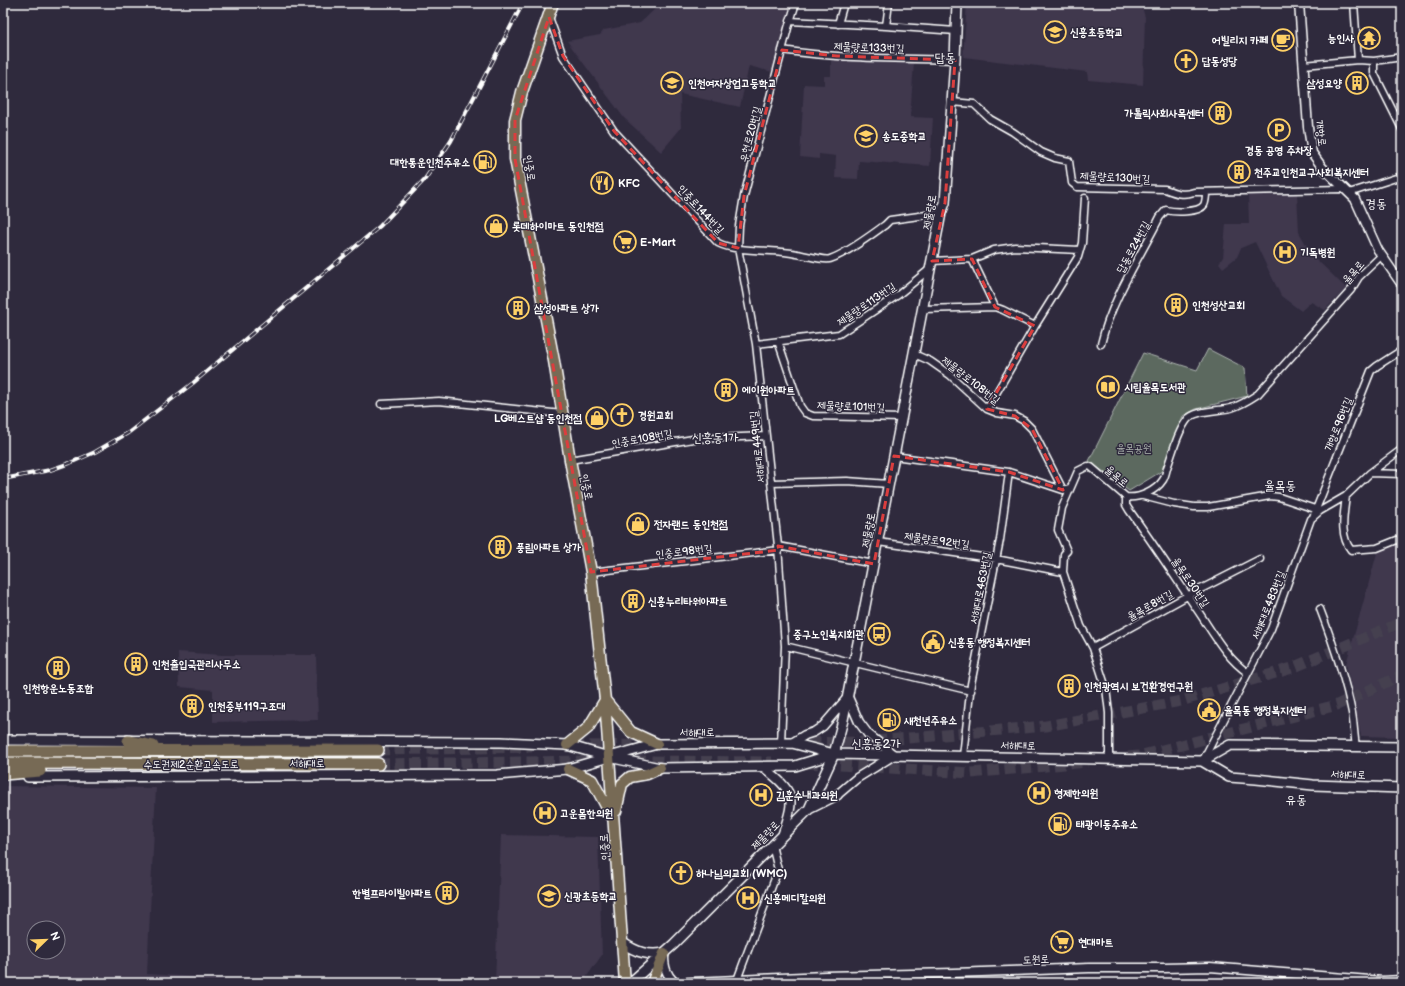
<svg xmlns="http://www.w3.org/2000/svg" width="1405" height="986" viewBox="0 0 1405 986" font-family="'Balsamiq Sans','Poor Story',sans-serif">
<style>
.built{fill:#3f374d;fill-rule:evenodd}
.green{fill:#5b695f;stroke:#adb4af}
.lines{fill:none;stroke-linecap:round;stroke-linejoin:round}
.motorway-tunnel{stroke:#443f50;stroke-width:11;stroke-dasharray:11 5.5;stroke-linecap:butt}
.minor-casing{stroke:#fff;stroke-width:9}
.tertiary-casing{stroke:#fff;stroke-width:11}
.secondary-casing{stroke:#fff;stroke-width:12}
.primary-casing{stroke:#fff;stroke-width:13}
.motorway-casing{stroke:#fff;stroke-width:14}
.minor{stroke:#2f2a3d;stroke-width:6}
.tertiary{stroke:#2f2a3d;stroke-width:8}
.secondary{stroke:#2f2a3d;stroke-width:9}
.primary{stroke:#776a54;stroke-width:10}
.motorway{stroke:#776a54;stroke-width:11}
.rail-casing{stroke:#fff;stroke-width:4}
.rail{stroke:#2f2a3d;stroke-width:2.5;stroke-dasharray:8;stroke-linecap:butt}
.marked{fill:none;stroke:#da3e3e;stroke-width:3;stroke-dasharray:8 5;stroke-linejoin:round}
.labels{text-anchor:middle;stroke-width:3;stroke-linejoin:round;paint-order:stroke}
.poi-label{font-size:11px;font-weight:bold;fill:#fff;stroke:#2f2a3d;text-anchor:start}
.street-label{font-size:11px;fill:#fff;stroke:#2f2a3d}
.park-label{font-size:11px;fill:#adb4af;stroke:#2f2a3d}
.quarter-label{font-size:13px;fill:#fff;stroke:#2f2a3d}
</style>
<rect width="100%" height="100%" fill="#2f2a3d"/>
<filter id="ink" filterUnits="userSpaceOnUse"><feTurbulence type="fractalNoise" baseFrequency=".025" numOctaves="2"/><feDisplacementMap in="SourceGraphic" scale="8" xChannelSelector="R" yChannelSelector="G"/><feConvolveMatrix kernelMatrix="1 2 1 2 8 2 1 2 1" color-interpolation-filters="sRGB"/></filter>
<g filter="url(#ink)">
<path class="built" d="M667 3H792L772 72 749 66 740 107 680 94 681 128 661 152 624 118 567 41 600 35 604 30 640 23 657 7Z
M967 3H1141L1145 17 1143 85 1088 80 1087 72 963 57Z
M831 60 914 63 910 117 933 118 930 166 859 161 858 179 835 178 836 156 819 154V159L800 157 804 84 824 85V76H831Z
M1297 194 1299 232 1312 255 1346 288 1325 310 1311 302 1301 311 1281 296 1255 242 1241 248 1237 257 1223 268 1219 263 1223 257 1226 224H1249L1248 195Z
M1402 541V737L1361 736 1346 664 1379 546Z
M178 652 222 655H316L318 720 213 722V690L179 687Z
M3 786 156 788 147 974 301 983H3ZM34 928H58V952H34Z
M501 835 598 837 602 955 585 979 495 982Z"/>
<path class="green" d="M1208 349 1245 368 1247 396 1196 409 1183 416 1162 471 1129 491 1089 461 1143 353 1197 370Z"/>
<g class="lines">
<path class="motorway-tunnel" d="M793 743 864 742 1046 726 1181 701 1292 668 1402 622
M573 746 648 745
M378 750 532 747
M1128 757 1139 756 1337 705 1402 675
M635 761 772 762
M807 763 971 773 1087 762
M378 764 596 761"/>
<g class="minor-casing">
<path id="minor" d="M1354 3 1358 60 1374 61 1402 57
M549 17 563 56 614 131 718 243C738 253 775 249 797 254 805 255 824 261 830 259 846 254 871 235 885 225L890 220 941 213
M790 21 886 26 956 31
M838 24 844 3
M886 26 889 3
M782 50C839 59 897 58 955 60
M1374 61V73L1402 129
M1304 65 1358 60
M952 102 974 104 990 119 1013 132 1041 152 1055 158 1069 161 1072 183 1077 187 1165 189C1175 193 1183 196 1194 192L1345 189
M1349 193 1402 176
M932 261 972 259
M995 307 972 259 994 250 1015 247 1080 250
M923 309 995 307 1003 310 1035 326
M778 341 800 406 805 413 813 416 902 418
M756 344 839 334 898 295 931 268
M1101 344C1112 298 1139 259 1160 217L1166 210C1174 212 1199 213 1204 205 1206 201 1206 196 1206 192
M914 354 930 361 950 375 987 409 997 413 1015 416 1024 421 1032 429 1063 490 1070 488
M381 404 439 401 562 414
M987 409 1035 326 1078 257 1082 243 1085 198
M894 456 1009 472 1063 490
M570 460 693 439 765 436
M1370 473 1402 474
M771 483 847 481 889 484
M1143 496 1174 504 1194 507H1208L1270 496 1279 497 1315 509
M1346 496C1344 514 1339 535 1351 550L1377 548 1402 538
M1126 497V505L1129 510C1153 543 1175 577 1198 611 1213 633 1226 658 1248 673
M1313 517 1371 371 1377 366 1402 350
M878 542 996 559 1063 572
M778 546 874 564
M591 572 779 550
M1320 609C1333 643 1345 677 1352 713 1354 724 1354 735 1356 746
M785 646 971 691
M1093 648 1187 596 1260 559
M781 743 785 646 778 546 756 344 738 248 739 226 744 196 788 28 796 3
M963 756 971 684 1000 540 1009 472
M1109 759V713L1106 688 1093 648 1081 626 1063 572 1064 554 1067 551 1058 530 1062 508 1078 471 1088 466 1091 467 1126 497C1139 499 1156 491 1163 480 1165 477 1166 472 1167 468 1173 452 1177 433 1187 420 1194 410 1219 411 1231 408 1241 405 1249 400 1258 394L1351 290 1359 277 1382 255
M1203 760 1271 629 1311 519 1320 511 1346 496 1370 473 1402 449
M737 980 778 870 772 845"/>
</g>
<g class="tertiary-casing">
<path id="tertiary" d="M1299 3 1308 127 1312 153 1322 167 1355 199 1378 250 1402 285
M792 743 805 735 814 732 823 726 848 697 859 722 868 734 894 755 857 778 837 795
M763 767C794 792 796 795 783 833
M664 956C664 967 666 974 674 982
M671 983 825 976 954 973 1089 968H1163L1210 967 1382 981 1402 980"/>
</g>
<g class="secondary-casing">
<path id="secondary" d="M3 740 501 742 567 745 609 757 657 744 792 743 834 754 1202 761 1229 777 1256 779 1313 785 1402 788
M1202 761 1230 745 1402 747
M28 777 497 775 568 769 609 757 660 768 795 766 834 754
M809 809 837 795
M623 943C636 952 648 956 664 953
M630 983 674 944 809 809 834 754 843 720 941 213 945 203 955 60 957 3"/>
</g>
<g class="primary-casing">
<path id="primary" d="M553 3 522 92 515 120V159L554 361 570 460 591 572 605 700 625 983
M605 700 631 732 657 744
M567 745 588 728 605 700
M568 769 592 780 612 817
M616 811 622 784 630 777 647 774 660 768
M652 983 664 953"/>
</g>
<g class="motorway-casing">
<path id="motorway" d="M128 741 153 746
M3 751 378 750
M3 763 378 764
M3 774 40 771"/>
</g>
<use href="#minor" class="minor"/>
<use href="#tertiary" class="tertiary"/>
<use href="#secondary" class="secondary"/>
<use href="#primary" class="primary"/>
<use href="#motorway" class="motorway"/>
<g class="rail-casing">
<path id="rail" d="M3 479 50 470 70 463 95 452 128 433 193 383 380 226 425 179 451 141 523 3"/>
</g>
<use href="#rail" class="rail"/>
</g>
</g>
<path class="marked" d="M549 17 563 56 614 131 718 243 738 248 744 196 782 50 837 56 955 60 945 203 932 261 972 259 995 307 1035 326 987 409 1015 416 1032 429 1063 490 1009 472 894 456 874 564 778 546 779 550 591 572 515 159V120Z"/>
<defs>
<g id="school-ring" transform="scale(1.15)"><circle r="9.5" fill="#2f2a3d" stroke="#ffd166" stroke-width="1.5"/><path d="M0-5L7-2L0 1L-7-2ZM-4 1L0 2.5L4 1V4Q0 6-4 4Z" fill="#ffd166"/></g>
<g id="temple-ring" transform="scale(1.15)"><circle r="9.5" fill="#2f2a3d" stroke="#ffd166" stroke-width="1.5"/><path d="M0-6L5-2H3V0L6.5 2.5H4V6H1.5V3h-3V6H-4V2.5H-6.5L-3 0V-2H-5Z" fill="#ffd166"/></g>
<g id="cafe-ring" transform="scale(1.15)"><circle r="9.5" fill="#2f2a3d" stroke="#ffd166" stroke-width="1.5"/><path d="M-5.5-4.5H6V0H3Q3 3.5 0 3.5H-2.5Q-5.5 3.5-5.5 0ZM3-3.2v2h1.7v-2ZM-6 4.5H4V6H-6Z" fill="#ffd166"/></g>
<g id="church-ring" transform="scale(1.15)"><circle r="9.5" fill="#2f2a3d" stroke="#ffd166" stroke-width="1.5"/><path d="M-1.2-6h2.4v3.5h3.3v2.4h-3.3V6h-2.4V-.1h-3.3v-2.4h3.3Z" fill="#ffd166"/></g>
<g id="building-ring" transform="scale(1.15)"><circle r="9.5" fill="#2f2a3d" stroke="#ffd166" stroke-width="1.5"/><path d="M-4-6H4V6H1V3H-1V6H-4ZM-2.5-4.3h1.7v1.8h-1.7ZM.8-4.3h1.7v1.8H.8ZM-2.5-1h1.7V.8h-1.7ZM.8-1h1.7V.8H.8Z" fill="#ffd166"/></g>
<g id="parking-ring" transform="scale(1.15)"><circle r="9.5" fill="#2f2a3d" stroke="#ffd166" stroke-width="1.5"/><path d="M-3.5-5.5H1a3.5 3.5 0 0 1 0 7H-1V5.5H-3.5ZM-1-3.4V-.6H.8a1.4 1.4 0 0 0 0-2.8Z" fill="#ffd166"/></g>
<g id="fuel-ring" transform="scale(1.15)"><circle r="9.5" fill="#2f2a3d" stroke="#ffd166" stroke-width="1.5"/><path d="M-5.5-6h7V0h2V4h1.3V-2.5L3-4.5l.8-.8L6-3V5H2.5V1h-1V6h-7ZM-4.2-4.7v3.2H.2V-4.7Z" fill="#ffd166"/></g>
<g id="restaurant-ring" transform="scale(1.15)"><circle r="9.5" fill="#2f2a3d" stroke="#ffd166" stroke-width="1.5"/><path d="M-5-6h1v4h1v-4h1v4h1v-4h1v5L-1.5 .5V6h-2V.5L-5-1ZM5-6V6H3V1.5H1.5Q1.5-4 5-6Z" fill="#ffd166"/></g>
<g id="shop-ring" transform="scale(1.15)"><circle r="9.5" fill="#2f2a3d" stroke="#ffd166" stroke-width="1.5"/><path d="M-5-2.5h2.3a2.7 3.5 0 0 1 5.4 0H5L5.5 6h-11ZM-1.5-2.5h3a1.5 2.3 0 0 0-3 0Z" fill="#ffd166"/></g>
<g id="supermarket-ring" transform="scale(1.15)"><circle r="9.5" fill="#2f2a3d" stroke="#ffd166" stroke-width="1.5"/><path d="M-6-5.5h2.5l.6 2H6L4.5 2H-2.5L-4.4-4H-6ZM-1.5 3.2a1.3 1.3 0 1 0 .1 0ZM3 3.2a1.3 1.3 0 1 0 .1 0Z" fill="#ffd166"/></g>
<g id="hospital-ring" transform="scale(1.15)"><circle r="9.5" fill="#2f2a3d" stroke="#ffd166" stroke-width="1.5"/><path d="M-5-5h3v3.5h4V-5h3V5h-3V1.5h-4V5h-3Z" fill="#ffd166"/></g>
<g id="library-ring" transform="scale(1.15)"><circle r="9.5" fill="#2f2a3d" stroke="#ffd166" stroke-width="1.5"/><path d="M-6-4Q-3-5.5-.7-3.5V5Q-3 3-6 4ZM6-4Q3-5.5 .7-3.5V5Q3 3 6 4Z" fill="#ffd166"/></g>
<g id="bus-ring" transform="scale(1.15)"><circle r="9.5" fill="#2f2a3d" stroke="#ffd166" stroke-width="1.5"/><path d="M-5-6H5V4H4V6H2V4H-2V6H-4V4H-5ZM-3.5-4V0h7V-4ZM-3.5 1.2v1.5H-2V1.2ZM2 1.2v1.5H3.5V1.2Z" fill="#ffd166"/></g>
<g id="civic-ring" transform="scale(1.15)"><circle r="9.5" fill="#2f2a3d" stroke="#ffd166" stroke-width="1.5"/><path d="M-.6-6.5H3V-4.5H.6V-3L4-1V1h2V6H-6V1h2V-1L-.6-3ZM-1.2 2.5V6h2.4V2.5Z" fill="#ffd166"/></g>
</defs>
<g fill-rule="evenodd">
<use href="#school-ring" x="1055" y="32"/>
<use href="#temple-ring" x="1369" y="38"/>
<use href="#cafe-ring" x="1283" y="40"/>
<use href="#church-ring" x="1186" y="61"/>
<use href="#school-ring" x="672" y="83"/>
<use href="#building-ring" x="1357" y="83"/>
<use href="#building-ring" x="1220" y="113"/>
<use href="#parking-ring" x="1279" y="130"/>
<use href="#school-ring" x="866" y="136"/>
<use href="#fuel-ring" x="485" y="162"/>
<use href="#building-ring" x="1239" y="172"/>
<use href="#restaurant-ring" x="602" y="183"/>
<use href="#shop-ring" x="496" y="226"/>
<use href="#supermarket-ring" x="625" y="242"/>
<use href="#hospital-ring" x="1285" y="252"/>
<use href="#building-ring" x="1176" y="305"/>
<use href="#building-ring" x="518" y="308"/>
<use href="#library-ring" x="1108" y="387"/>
<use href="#building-ring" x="726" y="390"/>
<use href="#church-ring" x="622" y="415"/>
<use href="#shop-ring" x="597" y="418"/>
<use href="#shop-ring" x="638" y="524"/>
<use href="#building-ring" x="500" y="547"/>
<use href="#building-ring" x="633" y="601"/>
<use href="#bus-ring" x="879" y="634"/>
<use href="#civic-ring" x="933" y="642"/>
<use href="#building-ring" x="136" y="664"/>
<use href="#building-ring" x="58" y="668"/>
<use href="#building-ring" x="1069" y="686"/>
<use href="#building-ring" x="192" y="706"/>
<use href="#civic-ring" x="1209" y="710"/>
<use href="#fuel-ring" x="889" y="720"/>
<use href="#hospital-ring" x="1039" y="793"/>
<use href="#hospital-ring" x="761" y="795"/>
<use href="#hospital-ring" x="545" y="813"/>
<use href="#fuel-ring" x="1060" y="824"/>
<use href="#church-ring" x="681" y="873"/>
<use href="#building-ring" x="447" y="893"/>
<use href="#school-ring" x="549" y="896"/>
<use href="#hospital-ring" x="748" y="898"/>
<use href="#supermarket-ring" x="1062" y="942"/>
</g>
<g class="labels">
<g class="poi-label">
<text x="1070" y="36">신흥초등학교</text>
<text x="1354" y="42" text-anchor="end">능인사</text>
<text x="1268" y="44" text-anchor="end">어빌리지 카페</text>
<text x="1202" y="65">답동성당</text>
<text x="688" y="87">인천여자상업고둥학교</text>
<text x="1342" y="87" text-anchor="end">삼성요양</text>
<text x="1204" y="117" text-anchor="end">가톨릭사회사목센터</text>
<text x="882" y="140">송도중학교</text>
<text x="1279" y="154" text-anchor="middle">경동 공영 주차장</text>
<text x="470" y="166" text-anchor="end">대한통운인천주유소</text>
<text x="1254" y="176">천주교인천교구사회복지센터</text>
<text x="618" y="187">KFC</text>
<text x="512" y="230">롯데하이마트 동인천점</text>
<text x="640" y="246">E-Mart</text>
<text x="1300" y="256">기독병원</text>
<text x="1192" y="309">인천성산교회</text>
<text x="534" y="312">삼성아파트 상가</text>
<text x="1124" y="391">시립율목도서관</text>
<text x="742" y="394">에이원아파트</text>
<text x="638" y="419">경원교회</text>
<text x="582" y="422" text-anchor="end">LG베스트샵 동인천점</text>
<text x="654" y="528">전자랜드 동인천점</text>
<text x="516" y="551">풍림아파트 상가</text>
<text x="648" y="605">신흥누리타워아파트</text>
<text x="864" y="638" text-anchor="end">중구노인복지회관</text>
<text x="948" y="646">신흥동 행정복지센터</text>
<text x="152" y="668">인천출입국관리사무소</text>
<text x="1084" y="690">인천광역시 보건환경연구원</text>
<text x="58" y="692" text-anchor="middle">인천항운노동조합</text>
<text x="208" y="710">인천중부119구조대</text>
<text x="1224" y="714">율목동 행정복지센터</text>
<text x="904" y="724">새천년주유소</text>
<text x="1054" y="797">형제한의원</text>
<text x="776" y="799">김훈수내과의원</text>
<text x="560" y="817">고운몸한의원</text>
<text x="1076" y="828">태광이동주유소</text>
<text x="696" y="877">하나님의교회 (WMC)</text>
<text x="432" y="897" text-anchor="end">한별프라이빌아파트</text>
<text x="564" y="900">신광초등학교</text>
<text x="764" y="902">신흥메디칼의원</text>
<text x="1078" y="946">현대마트</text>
</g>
<g class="street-label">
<text transform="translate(869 47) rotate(2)" y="4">제물량로133번길</text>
<text transform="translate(1321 133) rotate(82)" y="4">개항로</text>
<text transform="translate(750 134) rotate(-75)" y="4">우현로20번길</text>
<text transform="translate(530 168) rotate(81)" y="4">인중로</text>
<text transform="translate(1115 177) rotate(3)" y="4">제물량로130번길</text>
<text transform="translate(701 209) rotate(47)" y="4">인중로144번길</text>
<text transform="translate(929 212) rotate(-79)" y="4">제물량로</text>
<text transform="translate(1133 247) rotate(-61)" y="4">답동로24번길</text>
<text transform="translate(1353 272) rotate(-50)" y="4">율목로</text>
<text transform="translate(866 304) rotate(-34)" y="4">제물량로113번길</text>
<text transform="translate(971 380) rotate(38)" y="4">제물량로108번길</text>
<text transform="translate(851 406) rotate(2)" y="4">제물량로101번길</text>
<text transform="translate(1338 424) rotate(-68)" y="4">개항로96번길</text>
<text transform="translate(642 438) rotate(-10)" y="4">인중로108번길</text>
<text transform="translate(757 447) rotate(-96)" y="4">서해대로449번길</text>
<text transform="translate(1117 476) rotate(40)" y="4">율목로</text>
<text transform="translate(587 487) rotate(79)" y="4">인중로</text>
<text transform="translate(868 530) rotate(-79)" y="4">제물량로</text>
<text transform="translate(937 540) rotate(8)" y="4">제물량로92번길</text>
<text transform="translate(684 551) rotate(-6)" y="4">인중로98번길</text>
<text transform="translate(1191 582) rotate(56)" y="4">율목로30번길</text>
<text transform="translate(980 588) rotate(-79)" y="4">서해대로463번길</text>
<text transform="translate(1150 605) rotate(-29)" y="4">율목로8번길</text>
<text transform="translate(1268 605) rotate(-68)" y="4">서해대로483번길</text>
<text x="697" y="736">서해대로</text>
<text transform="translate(1018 745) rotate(1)" y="4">서해대로</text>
<text x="307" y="767">서해대로</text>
<text x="191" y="768">수도권제2순환고속도로</text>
<text transform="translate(1348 774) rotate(2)" y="4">서해대로</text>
<text transform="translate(765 835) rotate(-46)" y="4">제물량로</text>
<text transform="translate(604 847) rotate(-94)" y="4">인중로</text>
<text transform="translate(1036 959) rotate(-2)" y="4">도원로</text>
</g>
<g class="park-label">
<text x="1134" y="452">율목공원</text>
</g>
<g class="quarter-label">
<text x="945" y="62">답동</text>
<text x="1376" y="208">경동</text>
<text x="715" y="442">신흥동1가</text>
<text x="1280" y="490">율목동</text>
<text x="876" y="748">신흥동2가</text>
<text x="1296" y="804">유동</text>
</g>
</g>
<rect width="1405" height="986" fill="none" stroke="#2f2a3d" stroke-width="16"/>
<rect x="8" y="8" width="1389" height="970" fill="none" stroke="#fff" stroke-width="1.5" filter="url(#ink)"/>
<g transform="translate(46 940) rotate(67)"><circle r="19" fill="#2f2a3d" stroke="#827f8b"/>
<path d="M0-3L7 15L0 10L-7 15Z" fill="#ffd166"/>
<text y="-6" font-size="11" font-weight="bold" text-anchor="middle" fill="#ffffff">N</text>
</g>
</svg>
